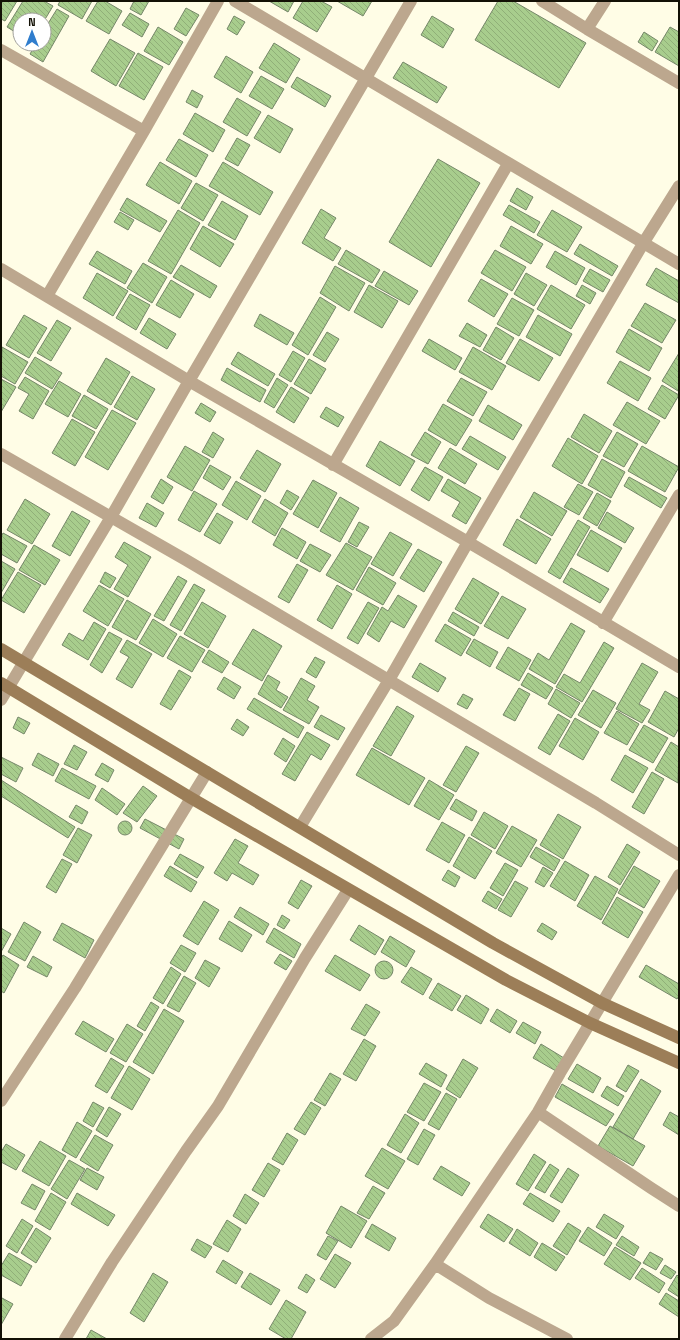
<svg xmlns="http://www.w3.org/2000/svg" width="680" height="1340" viewBox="0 0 680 1340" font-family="'Space Grotesk',sans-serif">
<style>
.building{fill:url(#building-back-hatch);stroke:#758769}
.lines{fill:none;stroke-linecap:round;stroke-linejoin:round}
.street{stroke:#bca78e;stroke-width:12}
.secondary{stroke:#9c7e58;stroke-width:12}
</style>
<defs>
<pattern id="building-back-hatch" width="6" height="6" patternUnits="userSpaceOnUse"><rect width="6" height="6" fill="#a8cd8d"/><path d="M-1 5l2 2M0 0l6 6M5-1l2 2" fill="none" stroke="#90af78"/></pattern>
</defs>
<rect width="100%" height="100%" fill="#fffde6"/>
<path class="building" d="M1 1H17L5 21 1 19Z
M23 1H44L53 6 44 21V20H20V35L7 27Z
M60 1H92L82 19 58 5Z
M98 1H105L122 11 109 34 86 21Z
M134 1H149L141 15 130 9Z
M269 1H294L288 12Z
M303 1H321L332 7 317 32 293 18Z
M337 1H372L363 16Z
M498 1H513L586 43 559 88 475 40Z
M186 8 199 15 186 36 174 29Z
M57 9 69 16 43 62 30 54 36 44H44V30Z
M130 13 149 24 142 37 122 25Z
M234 16 245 22 237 35 227 29Z
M432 16 454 29 443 48 421 35Z
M158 27 183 42 169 65 144 51Z
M670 27 679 32V66L655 52Z
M644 32 658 41 652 51 638 42Z
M110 39 135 53 116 86 91 71Z
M274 43 300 59 286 83 259 68Z
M138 53 163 67 144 100 119 86Z
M226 56 253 72 241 93 214 77Z
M403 62 447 87 437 103 393 78Z
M261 76 284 89 272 109 249 96Z
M297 77 331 96 325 107 291 87Z
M192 90 203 96 197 108 186 102Z
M237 98 261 112 247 136 223 122Z
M195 113 225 130 213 152 183 134Z
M268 115 293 129 280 153 254 138Z
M237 138 250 145 238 166 225 159Z
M179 139 208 155 196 177 166 160Z
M438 159 480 183 431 267 389 242Z
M160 162 192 181 179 204 146 185Z
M223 162 273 192 260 215 209 186Z
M196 183 218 195 203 221 181 208Z
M517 188 533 197 526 210 510 201Z
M127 198 167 221 160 232 120 210Z
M222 201 248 216 235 240 208 225Z
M509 205 540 222 534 233 503 215Z
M321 209 336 218 324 238 341 248 333 261 302 243Z
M178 210 200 223 171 274 148 261Z
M552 210 582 227 567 252 537 235Z
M120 212 134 220 128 230 114 222Z
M203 226 234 244 220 267 190 249Z
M511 226 543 244 531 264 500 246Z
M580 244 618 266 612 276 574 254Z
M346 250 380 270 372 283 338 264Z
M495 250 526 267 512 291 481 273Z
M97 251 132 271 125 284 89 264Z
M555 251 585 268 576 285 546 267Z
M143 263 167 277 152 303 127 288Z
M181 265 217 286 210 298 173 277Z
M335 266 365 283 349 311 320 293Z
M656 268 679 281V303L646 285Z
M590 269 610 280 603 292 583 281Z
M384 271 418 291 409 305 375 286Z
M97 273 128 291 113 316 83 298Z
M526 273 547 285 534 306 514 294Z
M481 279 508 294 494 317 468 301Z
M171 280 194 294 180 318 156 305Z
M369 285 398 301 382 328 354 312Z
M551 285 585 305 571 329 537 309Z
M582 285 596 293 590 304 576 296Z
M130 294 150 305 136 330 116 318Z
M320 297 336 307 308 355 292 345Z
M512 298 534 310 519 336 497 324Z
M645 303 676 320 662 343 631 326Z
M260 314 294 333 287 345 254 326Z
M24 315 47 328 29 358 6 345Z
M538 315 572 334 560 356 526 337Z
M149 318 176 334 167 349 140 333Z
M57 320 71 328 51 361 37 353Z
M467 323 487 335 480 347 459 336Z
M496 327 514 338 501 360 483 350Z
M629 329 662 348 649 371 616 352Z
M327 332 339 339 325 362 313 355Z
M429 339 462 358 455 370 422 351Z
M520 339 553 358 539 381 506 363Z
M2 347 28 362 15 384 1 376Z
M473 347 506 366 492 390 459 372Z
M293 351 305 358 291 382 279 375Z
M238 352 275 374 268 386 231 364Z
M679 353V389L678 391 662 381Z
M35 357 62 373 52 389 25 373Z
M106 358 130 372 111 405 87 391Z
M309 359 326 369 311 394 294 384Z
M620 361 651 378 638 401 607 383Z
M227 368 266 390 260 402 221 380Z
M132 376 155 389 137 420 114 407Z
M25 377 49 391 33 419 19 411 29 394 18 388Z
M277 378 288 385 274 408 264 402Z
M461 378 487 392 473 416 447 401Z
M1 379 16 387 1 412Z
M59 381 81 394 68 417 45 404Z
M662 385 679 395 665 419 648 409Z
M291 387 309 398 294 423 276 412Z
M84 395 108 409 96 429 72 416Z
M627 402 660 421 646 444 613 425Z
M201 403 216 412 210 422 195 413Z
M443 404 472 420 456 446 428 430Z
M488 405 522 425 513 440 479 421Z
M326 407 344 417 338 427 320 417Z
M112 410 136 423 108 470 85 457Z
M584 414 612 431 599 453 571 437Z
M72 419 95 432 75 466 52 453Z
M213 432 224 439 213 458 202 452Z
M425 432 441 442 428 464 411 455Z
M617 432 638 444 624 467 603 456Z
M470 436 506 457 498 470 462 449Z
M568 438 598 456 582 484 552 466Z
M380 441 415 461 400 486 366 466Z
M185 446 210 460 192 491 167 477Z
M642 446 679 467 665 492 628 471Z
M450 448 477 464 465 484 438 468Z
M257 450 281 464 265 492 240 478Z
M602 459 625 472 611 498 588 485Z
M210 465 231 477 223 490 203 478Z
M425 467 443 477 429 501 411 490Z
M629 477 667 498 661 508 624 486Z
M161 479 173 487 163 504 151 497Z
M448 479 481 498 466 524 452 516 460 502 441 491Z
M313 480 337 493 318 528 293 514Z
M236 481 261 496 247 520 222 505Z
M578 484 593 492 579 515 564 507Z
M287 490 299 497 291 510 280 503Z
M194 491 217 504 200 532 178 520Z
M534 492 567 511 552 536 520 517Z
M597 493 611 501 597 526 583 518Z
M340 497 359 508 340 542 320 531Z
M25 499 50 514 32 544 7 530Z
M265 499 288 513 275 536 252 522Z
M147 503 164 513 156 527 139 518Z
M72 511 90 521 70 556 52 546Z
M607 512 634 528 625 543 598 528Z
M217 513 233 522 220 544 204 535Z
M517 519 551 539 536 564 503 545Z
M578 520 590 527 560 579 548 572Z
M359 522 369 527 357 547 348 542Z
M282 528 306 542 297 559 273 545Z
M591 530 622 548 608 572 577 555Z
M390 532 412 544 393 576 371 564Z
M3 533 27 546 17 563 1 554V537Z
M124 542 151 557 128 597 114 589 128 565 115 557Z
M346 543 372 557 353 590 326 575Z
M310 544 331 555 320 572 300 561Z
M34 545 60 560 45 585 19 570Z
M418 549 442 562 424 592 400 578Z
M1 561 15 569 1 593Z
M297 564 308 570 289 603 278 597Z
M369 567 396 583 383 605 356 590Z
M571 568 609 589 600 603 563 582Z
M18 572 41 585 24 613 1 600Z
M105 572 116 578 110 588 100 582Z
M178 576 187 581 164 621 154 616Z
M473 578 499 593 481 624 455 609Z
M194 584 205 590 181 631 170 625Z
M99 585 124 599 108 626 83 611Z
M337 585 352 594 332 629 317 620Z
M398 595 417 606 404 628 391 621 379 642 367 634 382 607 388 611Z
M502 596 526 609 508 639 484 626Z
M127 600 151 614 136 640 112 627Z
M202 602 226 616 208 648 184 634Z
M368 602 379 608 358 644 347 638Z
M453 612 479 627 474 636 448 621Z
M153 619 177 634 163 657 139 643Z
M94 622 106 629 88 660 62 645 69 633 83 641Z
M571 623 585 631 555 684 529 669 538 653 549 660Z
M445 624 471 639 461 656 435 641Z
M253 629 282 646 262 681 232 664Z
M109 632 122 639 102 673 90 665Z
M180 636 205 650 192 672 167 658Z
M474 639 498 652 490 667 466 653Z
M127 640 152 654 132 688 116 679 129 657 120 652Z
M604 642 614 648 582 702 556 687 564 674 580 683Z
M508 647 531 660 519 681 496 668Z
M209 650 229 662 222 673 202 662Z
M315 657 325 662 316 678 306 672Z
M420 663 446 678 438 692 412 677Z
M642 663 658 672 639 704 650 710 642 723 616 709Z
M179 670 191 677 171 710 160 704Z
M528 673 553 688 546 699 521 685Z
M268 675 280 682 276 690 288 697 281 708 258 694Z
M224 677 241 687 234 699 217 689Z
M301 678 315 686 307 700 319 707 309 724 283 710Z
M519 688 530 694 515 721 503 715Z
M556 689 580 703 571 718 548 704Z
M593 690 616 703 601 728 578 715Z
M665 691 679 699V728L674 737 648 722Z
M463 694 473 699 467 709 457 704Z
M254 698 304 727 298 738 247 709Z
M397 706 414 716 391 756 373 746Z
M617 711 639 724 627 745 604 733Z
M558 714 570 721 550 755 538 748Z
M321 715 345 728 338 740 314 727Z
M18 717 30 723 24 734 13 728Z
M575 718 599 732 583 760 559 746Z
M237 719 249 727 243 736 231 729Z
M644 725 668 738 653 763 629 750Z
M307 732 330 745 321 760 311 754 295 781 282 774Z
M283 738 295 746 286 762 274 754Z
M671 742 679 747 678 783 655 770Z
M74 745 87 752 77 770 64 764Z
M466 746 479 753 456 792 443 785Z
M372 748 425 778 409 805 356 775Z
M38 753 59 764 53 776 32 765Z
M625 755 648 768 633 793 611 780Z
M1 757 23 768 16 782 1 774Z
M102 763 114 770 108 782 95 775Z
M62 768 96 786 89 799 55 781Z
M652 772 664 779 644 814 632 807Z
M1 780 75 827 68 838 1 796Z
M429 780 454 795 439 820 414 806Z
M143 786 157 796 137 822 123 813Z
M102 788 125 804 117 815 95 800Z
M456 799 477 811 472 821 450 809Z
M76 805 88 812 82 824 69 817Z
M484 812 508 826 495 849 471 835Z
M558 814 581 827 563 859 540 845Z
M145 819 184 839 179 849 140 828Z
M118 828a7 7 0 1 1 14 0a7 7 0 1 1-14 0Z
M442 822 465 835 449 863 426 850Z
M512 826 537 840 521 867 496 853Z
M78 828 92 835 77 863 63 855Z
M469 837 492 851 475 879 453 866Z
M235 839 248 846 238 863 259 875 253 885 232 873 227 881 214 873Z
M627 844 640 852 620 885 608 877Z
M536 847 560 860 554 871 530 857Z
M180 854 204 867 197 878 174 864Z
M62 859 72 864 56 893 46 887Z
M565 861 589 875 575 901 550 886Z
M505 863 518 870 503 896 490 888Z
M170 866 197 882 191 892 164 876Z
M634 866 660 881 644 908 618 893Z
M543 867 553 873 544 887 535 882Z
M448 870 460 877 455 887 442 880Z
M595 876 618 889 601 920 577 906Z
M301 880 312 886 298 909 288 903Z
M515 881 528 888 511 917 498 910Z
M488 891 502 899 496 909 482 901Z
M617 897 643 912 628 938 602 923Z
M204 901 219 910 198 945 183 936Z
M240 907 269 924 263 935 234 917Z
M282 915 290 920 284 929 277 925Z
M229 921 252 935 242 952 219 939Z
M24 922 41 932 25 961 8 952Z
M62 923 94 940 85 958 53 940Z
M542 923 557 932 552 940 537 931Z
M359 925 384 940 375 955 350 940Z
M1 928 11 934 1 952Z
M274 928 301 944 294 958 266 942Z
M390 936 415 951 406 967 381 952Z
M181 945 196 953 185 972 170 963Z
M280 954 292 961 286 970 274 963Z
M3 955 19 965 4 993 1 991V958Z
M335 955 370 975 360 991 325 971Z
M33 956 52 967 47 977 27 967Z
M205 960 220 968 209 987 195 978Z
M375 970a9 9 0 1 1 18 0a9 9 0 1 1-18 0Z
M646 965 679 984V996L677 999 639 977Z
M171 967 181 974 163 1004 153 998Z
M411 967 432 979 423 995 401 982Z
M184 976 196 983 179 1012 167 1006Z
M438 983 461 996 452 1011 429 998Z
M466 995 489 1009 481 1024 457 1010Z
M151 1002 159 1007 145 1031 137 1026Z
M366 1004 380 1012 365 1036 351 1029Z
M164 1009 184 1021 153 1074 133 1062Z
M497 1009 517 1021 510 1033 490 1021Z
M83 1021 114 1039 106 1052 75 1034Z
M523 1022 541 1032 535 1044 516 1033Z
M127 1024 143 1034 126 1062 110 1053Z
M364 1039 376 1046 356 1081 343 1074Z
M541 1044 564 1058 556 1071 533 1058Z
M111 1058 124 1066 107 1093 95 1086Z
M463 1059 478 1068 460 1098 446 1089Z
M426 1063 447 1075 441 1087 419 1074Z
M577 1064 601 1078 593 1093 568 1079Z
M628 1065 639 1071 626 1092 616 1086Z
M129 1066 150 1079 132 1110 111 1098Z
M330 1073 341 1079 325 1106 314 1100Z
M641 1079 661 1091 633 1139 613 1127Z
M424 1083 441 1092 424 1121 407 1112Z
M562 1084 614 1114 606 1126 555 1097Z
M607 1086 624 1096 618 1106 601 1096Z
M446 1093 457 1099 439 1130 428 1124Z
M93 1102 104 1108 93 1127 83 1121Z
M311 1102 321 1108 305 1135 294 1129Z
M109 1107 121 1114 107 1137 96 1130Z
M670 1112 679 1117V1135L663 1125Z
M405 1114 419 1123 401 1153 387 1145Z
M77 1122 92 1131 76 1158 62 1150Z
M610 1126 645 1146 633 1166 598 1146Z
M424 1129 435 1135 418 1165 407 1159Z
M287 1133 298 1140 283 1165 272 1159Z
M95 1135 113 1145 98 1171 80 1160Z
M40 1141 66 1156 49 1186 22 1171Z
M6 1144 25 1155 16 1170 1 1162V1152Z
M382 1148 405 1161 388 1189 365 1176Z
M534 1154 546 1162 528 1191 516 1184Z
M69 1160 85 1169 67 1199 51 1189Z
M268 1163 280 1170 264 1197 252 1190Z
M550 1164 559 1170 545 1193 535 1188Z
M441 1166 470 1183 462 1196 433 1179Z
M87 1168 104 1177 97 1190 80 1180Z
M568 1168 579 1175 562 1203 550 1196Z
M32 1184 45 1191 35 1210 21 1203Z
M373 1186 385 1193 369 1219 357 1213Z
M51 1193 66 1202 50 1230 35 1221Z
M77 1193 115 1215 108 1226 71 1204Z
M530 1193 560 1211 553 1222 523 1204Z
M245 1194 259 1203 246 1224 233 1216Z
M341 1206 367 1221 351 1248 326 1233Z
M488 1214 513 1229 504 1242 480 1227Z
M604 1214 624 1226 616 1239 596 1227Z
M22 1219 33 1226 17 1253 6 1246Z
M227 1220 241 1229 228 1252 213 1244Z
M568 1223 581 1231 567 1255 553 1246Z
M372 1224 396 1238 389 1251 365 1237Z
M588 1227 612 1243 604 1256 579 1241Z
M36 1228 51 1238 36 1263 21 1253Z
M517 1229 538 1243 530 1256 509 1243Z
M328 1236 338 1241 326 1260 317 1255Z
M622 1236 639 1247 634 1256 616 1245Z
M197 1239 212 1247 205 1258 191 1250Z
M542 1243 565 1257 556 1271 534 1257Z
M615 1247 641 1263 630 1280 604 1264Z
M650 1252 663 1259 656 1270 643 1263Z
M9 1253 32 1266 21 1286 1 1275V1266Z
M335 1254 351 1263 335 1288 320 1279Z
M223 1260 243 1272 236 1284 216 1272Z
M665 1265 676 1272 671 1279 660 1273Z
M642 1268 665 1283 659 1293 635 1278Z
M153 1273 168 1282 144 1322 130 1313Z
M250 1273 280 1290 271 1305 241 1287Z
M306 1274 315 1280 307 1293 298 1288Z
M677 1275 679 1277V1297L668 1290Z
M666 1293 679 1301V1317L659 1304Z
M2 1298 13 1304 1 1325V1299Z
M286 1300 306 1312 291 1339H286L269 1329Z
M91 1330 107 1339H86Z"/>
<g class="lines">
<path class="street" d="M235 1 679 264
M542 1 587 29 679 83
M587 29 605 1
M1 50 144 131
M1 269 189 381 468 542 679 667
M47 296 144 131 218 1
M1 454 186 560 596 803 679 855
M333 465 508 164
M603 623 679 495
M1 700 111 517 189 381 411 1
M300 827 389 680 468 542 644 242 679 186
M1 1101 75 988 207 772
M538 1112 651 1188 679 1206
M435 1264 489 1298 567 1339
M65 1339 112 1262 186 1151 218 1106 305 958 348 890
M371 1339 394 1321 435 1264 538 1112 560 1073 679 875"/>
<path class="secondary" d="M1 649 493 943 602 1003 679 1038
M1 683 191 798 506 980 590 1023 679 1063"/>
</g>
<rect width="680" height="1340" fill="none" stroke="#131105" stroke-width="4"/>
<g transform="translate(32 32)"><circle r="19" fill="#ffffff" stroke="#a1a09b"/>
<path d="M0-3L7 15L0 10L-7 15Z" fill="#2f7dcd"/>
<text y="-6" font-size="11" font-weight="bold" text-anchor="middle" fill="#131105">N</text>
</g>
</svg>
